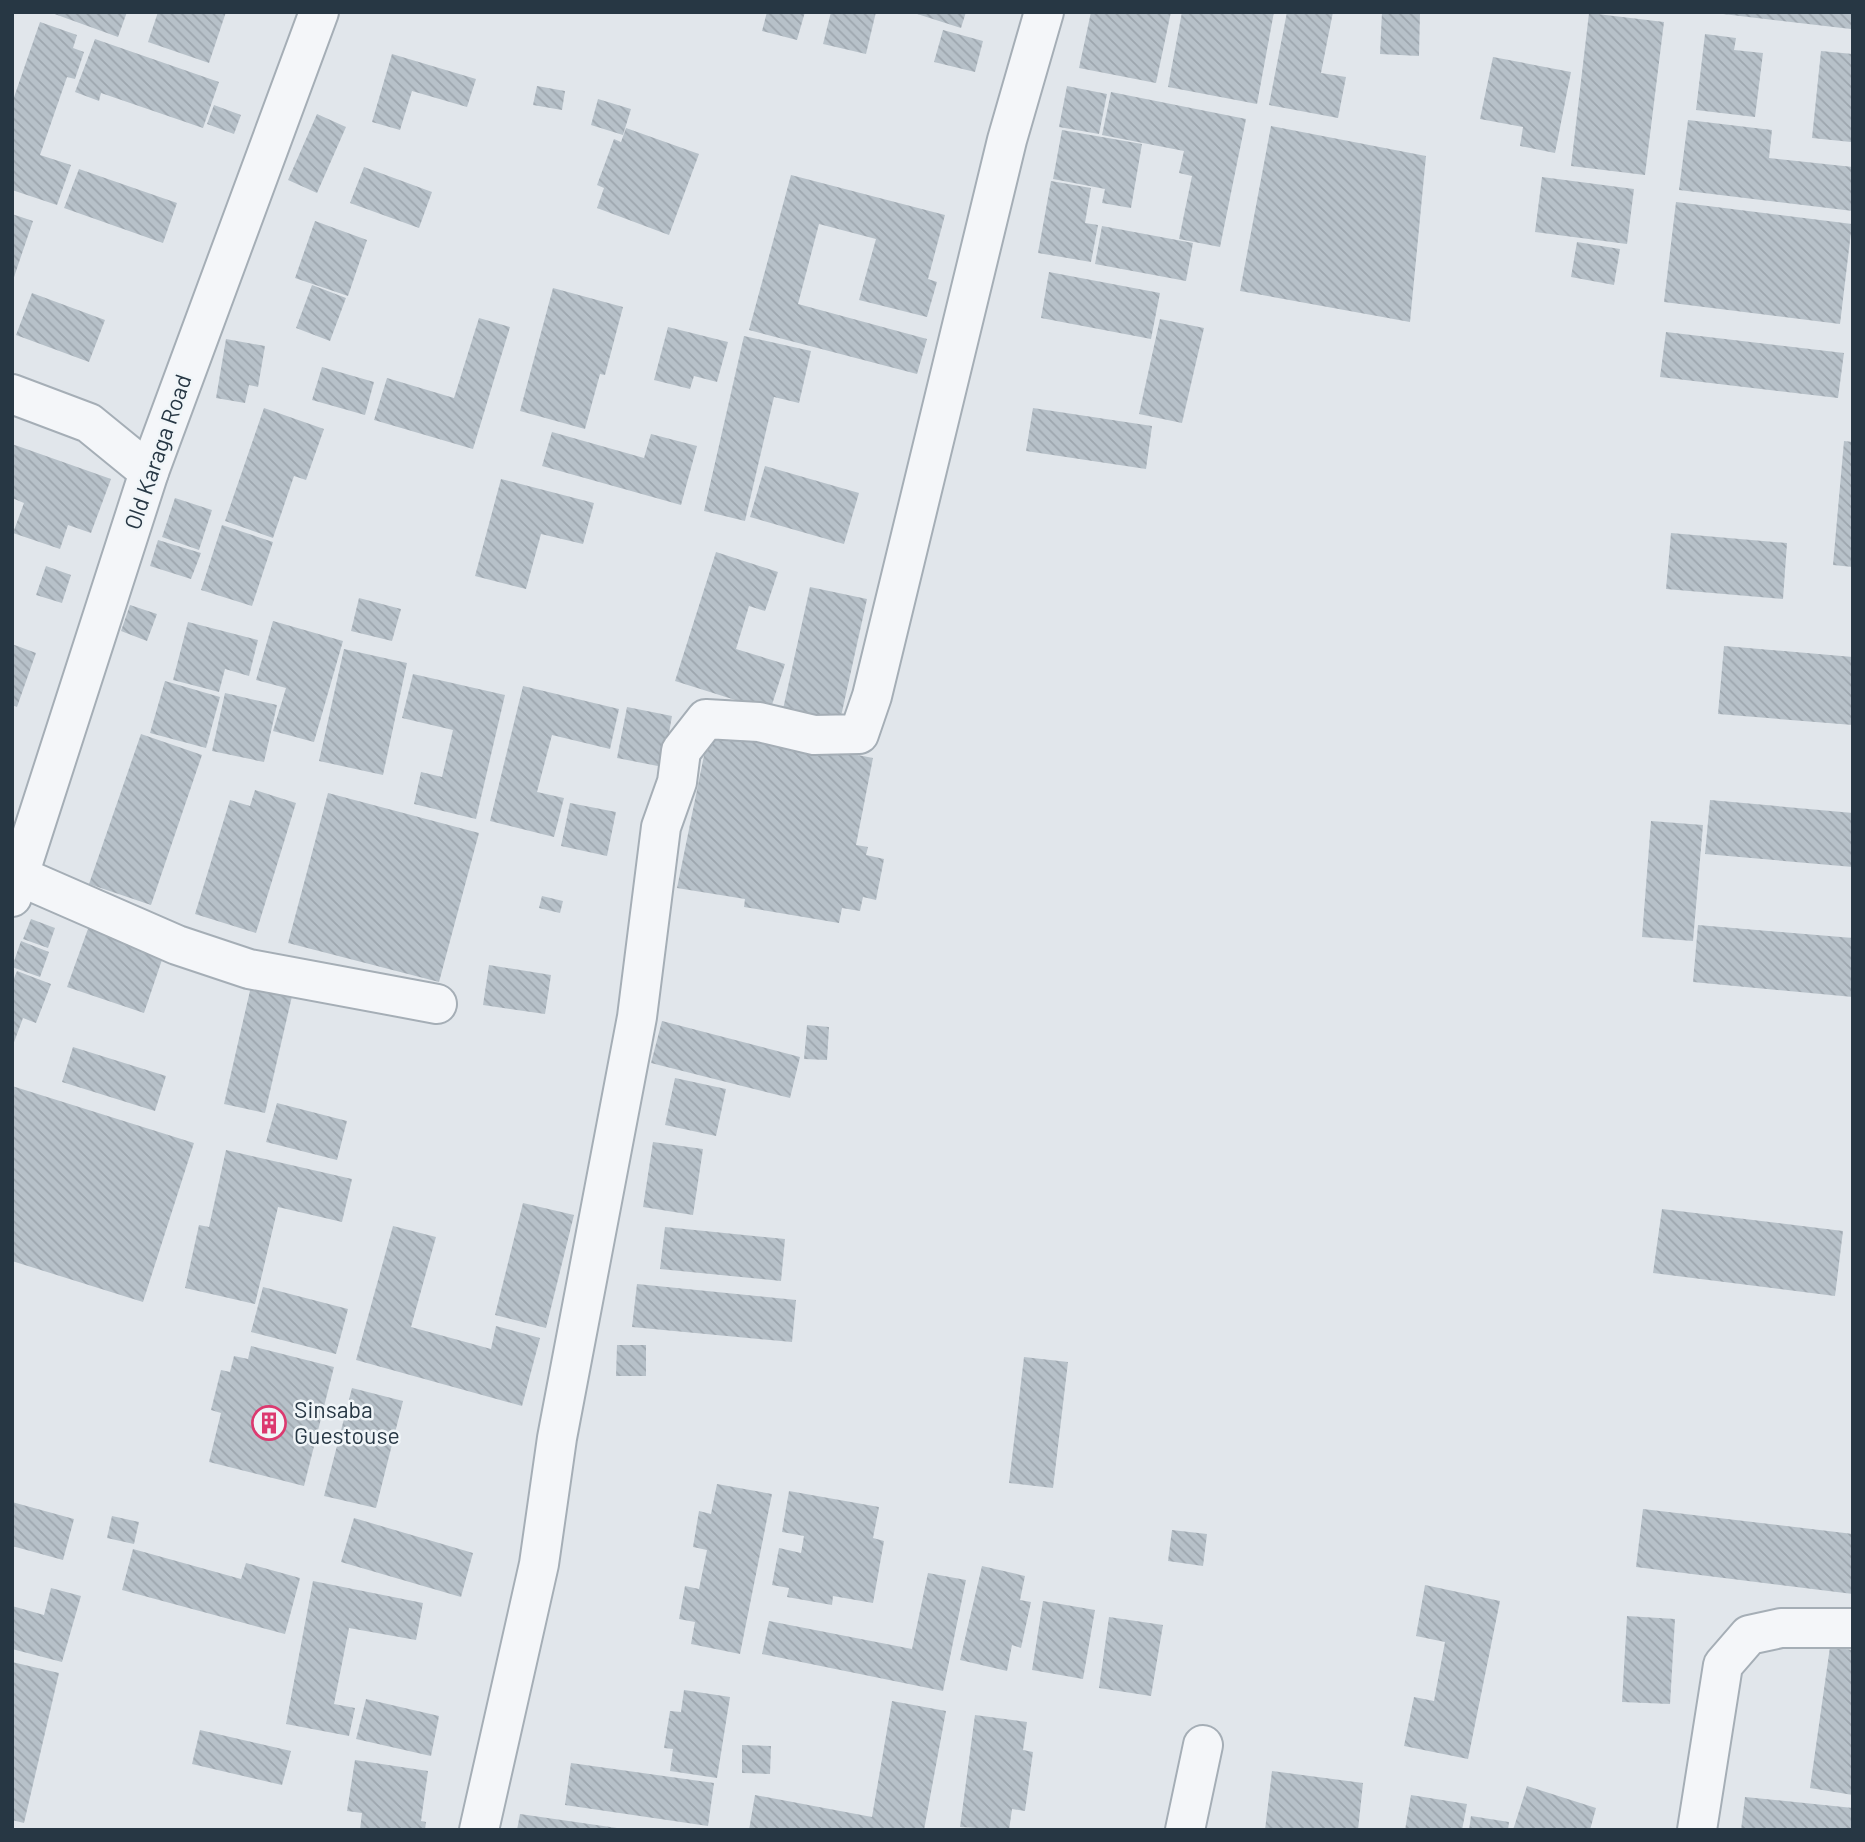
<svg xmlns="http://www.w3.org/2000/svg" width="1865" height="1842" viewBox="0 0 1865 1842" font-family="Barlow,sans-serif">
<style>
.building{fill:url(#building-back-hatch)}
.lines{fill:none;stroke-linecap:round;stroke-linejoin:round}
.minor-casing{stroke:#a5aeb6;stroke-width:42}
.tertiary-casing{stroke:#a5aeb6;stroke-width:42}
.minor{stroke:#f4f6f9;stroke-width:38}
.tertiary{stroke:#f4f6f9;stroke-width:38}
.labels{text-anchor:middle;stroke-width:5;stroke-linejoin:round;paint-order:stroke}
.street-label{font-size:23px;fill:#273744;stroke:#f0f5f8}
.poi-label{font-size:23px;fill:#273744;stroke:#f0f5f8;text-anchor:start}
</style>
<defs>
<pattern id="building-back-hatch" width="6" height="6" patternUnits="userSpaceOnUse" patternTransform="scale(1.75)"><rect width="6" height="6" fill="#b7c1c9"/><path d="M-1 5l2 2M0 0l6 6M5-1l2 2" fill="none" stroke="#9da6ae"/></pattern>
</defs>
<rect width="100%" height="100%" fill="#e1e6eb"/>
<path class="building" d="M49 12H127L118 37Z
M158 12H226L209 63 148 42Z
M767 12H805L797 40 762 31Z
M831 12H876L866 54 823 44Z
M911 12H966L961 28Z
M1091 12H1171L1156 83 1079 68Z
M1182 12H1274L1257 104 1168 87Z
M1287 12H1333L1321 73 1346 77 1338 118 1269 105Z
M1382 12H1420L1419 56 1380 54Z
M1723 12H1853V17L1851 29 1723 14Z
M1589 13 1664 22 1645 175 1571 166Z
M40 22 77 35 73 48 84 52 75 79 67 77 40 155 71 165 57 205 12 190V103Z
M943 30 983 41 975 72 934 62Z
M1705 34 1736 38 1734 50 1763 53 1755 117 1696 110Z
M95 39 219 82 203 128 101 93 99 101 75 92Z
M1821 51 1853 54 1851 142 1812 138Z
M392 54 476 79 467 107 412 91 400 130 372 122Z
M1493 57 1571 72 1555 153 1520 146 1523 127 1480 119Z
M537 86 565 91 562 110 533 105Z
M1067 86 1107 94 1099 134 1059 127Z
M1111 92 1246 119 1220 247 1179 239 1192 176 1179 173 1184 151 1102 135Z
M598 99 631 109 623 135 591 125Z
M214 105 241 115 234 134 207 124Z
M317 114 346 127 317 193 288 180Z
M1688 120 1772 130 1769 158 1853 167V211L1679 190Z
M1271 126 1426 156 1410 322 1240 291Z
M626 128 699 154 669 235 597 208 604 188 597 185 614 139 621 142Z
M1062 130 1142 144 1131 208 1102 203 1105 189 1053 179Z
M364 167 432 192 419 228 350 203Z
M79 169 177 203 163 243 64 208Z
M791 175 945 215 928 279 937 282 927 317 859 300 876 239 819 224 798 304 927 339 917 374 749 330Z
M1542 177 1634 189 1627 244 1535 232Z
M1051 181 1091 188 1085 223 1098 225 1091 262 1038 253Z
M1676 202 1852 224 1840 324 1664 302Z
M12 214 33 221 13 280H12Z
M315 221 367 240 348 296 295 278Z
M1102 226 1193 243 1186 281 1095 264Z
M1577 242 1620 249 1614 285 1571 277Z
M1049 272 1160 293 1151 339 1041 318Z
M312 285 346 298 330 341 296 328Z
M553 288 623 307 605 375 600 374 585 429 520 411Z
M32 293 105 320 89 362 16 335Z
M479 318 510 327 473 449 374 420 387 378 454 398Z
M1160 319 1204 328 1182 423 1139 414Z
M668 327 728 342 717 382 694 376 690 389 654 380Z
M1666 332 1844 353 1838 398 1660 377Z
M744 336 811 351 799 403 774 397 745 521 704 511Z
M226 339 265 346 258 387 249 385 245 403 216 398Z
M322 367 374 382 365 415 312 400Z
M264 408 324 429 306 480 294 476 273 538 225 521Z
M1033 408 1152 426 1146 469 1026 451Z
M552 432 644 458 651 434 697 446 681 505 542 466Z
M1844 441 1853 442V567L1833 565Z
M12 444 111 479 91 533 68 525 60 549 13 533 24 503 12 498Z
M765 466 859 493 844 544 750 517Z
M501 479 594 503 583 544 541 534 526 589 475 576Z
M175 498 212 510 199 550 162 537Z
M222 525 273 542 252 606 201 590Z
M1671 533 1787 543 1783 599 1666 589Z
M158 540 201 553 191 579 150 566Z
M716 552 778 572 765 611 749 606 736 649 785 664 770 711 675 681Z
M46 566 71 575 62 603 36 595Z
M810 587 867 599 838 730 781 718Z
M359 598 401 609 392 641 351 631Z
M130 605 157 614 147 641 121 631Z
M273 621 343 641 314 742 273 731 286 688 256 680Z
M188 622 258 640 249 676 225 669 219 692 173 680Z
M12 644 36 653 17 707 12 705Z
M1724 646 1853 657V725L1718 714Z
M344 649 407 663 383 775 319 761Z
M413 674 505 695 476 819 414 804 421 772 442 777 453 730 402 718Z
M165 681 220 697 206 748 150 733Z
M523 686 619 709 610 749 552 735 537 792 564 798 554 837 490 821Z
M225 693 277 705 264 762 212 751Z
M627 707 672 716 663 767 617 758Z
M710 726 873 758 856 845 868 847 866 855 884 859 876 900 863 897 860 911 842 908 839 923 744 907 745 899 677 888Z
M141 734 202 755 151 905 89 884Z
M255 790 296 803 256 933 195 914 230 800 250 806Z
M328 793 479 833 439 982 288 943Z
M1710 800 1853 813V867L1705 854Z
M570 803 616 812 607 856 561 846Z
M1651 821 1703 825 1693 941 1642 937Z
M542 896 563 901 560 913 539 908Z
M31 919 55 928 48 948 23 939Z
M1698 925 1853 938V997L1693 982Z
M89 926 165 951 144 1013 67 987Z
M21 941 49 952 40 977 12 967Z
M489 965 551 975 545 1014 483 1005Z
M17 971 51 984 36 1023 23 1018 13 1045 12 983Z
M252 982 293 992 265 1113 224 1104Z
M662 1021 800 1057 790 1098 651 1063Z
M807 1025 829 1027 827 1060 804 1059Z
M73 1047 166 1076 155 1111 62 1082Z
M675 1078 726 1089 716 1136 665 1125Z
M12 1086 194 1143 143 1302 12 1261Z
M277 1103 347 1121 337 1160 266 1142Z
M653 1142 703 1149 693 1215 643 1207Z
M226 1150 352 1179 342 1222 278 1207 255 1304 185 1288 199 1225 209 1227Z
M523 1203 574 1215 546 1328 495 1315Z
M1662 1209 1843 1231 1835 1296 1653 1273Z
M393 1226 436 1237 411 1327 491 1349 496 1326 540 1338 522 1406 356 1360Z
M665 1227 785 1239 781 1281 660 1269Z
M637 1284 796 1300 792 1342 632 1327Z
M263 1287 348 1309 336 1354 251 1332Z
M617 1345H646V1376H616Z
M251 1346 334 1367 304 1486 209 1462 221 1413 211 1410 221 1370 230 1372 234 1356 248 1359Z
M1024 1357 1068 1362 1053 1488 1009 1483Z
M352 1388 403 1401 376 1508 324 1496Z
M717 1484 772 1494 740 1654 691 1644 695 1622 679 1619 685 1586 699 1589 707 1550 693 1547 699 1511 711 1514Z
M789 1491 879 1507 873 1538 884 1541 873 1603 833 1596 832 1605 787 1597 789 1588 772 1585 779 1548 801 1553 804 1536 782 1532Z
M12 1502 74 1519 63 1560 12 1546Z
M1643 1509 1853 1534V1594L1636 1567Z
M112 1516 139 1522 134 1544 107 1538Z
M354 1518 473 1553 461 1597 341 1562Z
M1172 1530 1207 1534 1203 1566 1168 1561Z
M133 1549 241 1579 246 1563 300 1578 285 1634 122 1590Z
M982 1566 1025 1576 1020 1600 1031 1602 1021 1648 1012 1645 1007 1671 960 1660Z
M928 1573 966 1580 943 1691 762 1654 769 1621 912 1649Z
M313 1581 423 1603 416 1640 349 1628 334 1704 355 1708 349 1736 286 1724Z
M1425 1585 1500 1601 1468 1759 1404 1746 1414 1697 1434 1701 1445 1642 1416 1636Z
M51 1588 81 1596 62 1662 12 1649V1606L44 1615Z
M1043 1601 1095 1610 1083 1679 1032 1670Z
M1627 1616 1675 1619 1670 1704 1622 1702Z
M1109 1617 1163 1625 1151 1696 1099 1688Z
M1830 1647 1853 1650V1795L1810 1788Z
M12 1662 59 1673 24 1823 12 1820Z
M684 1690 730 1697 717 1778 670 1771 673 1749 664 1748 670 1711 681 1712Z
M366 1699 439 1716 431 1756 356 1739Z
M892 1701 946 1711 924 1830H749L755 1795 872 1817Z
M975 1715 1027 1722 1023 1750 1033 1752 1025 1811 1012 1809 1009 1830 960 1827Z
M200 1730 291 1751 282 1785 192 1764Z
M742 1745 771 1746 770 1774 742 1773Z
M355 1760 428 1771 421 1821 426 1822 425 1830H360L362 1813 347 1811Z
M571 1763 714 1783 708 1826 565 1805Z
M1272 1771 1363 1783 1358 1830H1265Z
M1527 1786 1596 1808 1590 1830H1513Z
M1411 1795 1467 1804 1462 1830H1405Z
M1745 1797 1853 1808V1830H1741Z
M520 1814 617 1828V1830H517Z
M1471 1816 1509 1822 1508 1830H1469Z"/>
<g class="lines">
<g class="minor-casing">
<path id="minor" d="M12 394 89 423 149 472
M19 876 177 945 249 969 437 1004
M479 1830 539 1564 557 1438 637 1017 661 827 677 782 681 751 706 719 759 722 814 735 859 734 872 696 1007 140 1044 12
M1185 1830 1203 1745
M1697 1830 1723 1665 1749 1635 1781 1628H1853"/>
</g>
<g class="tertiary-casing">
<path id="tertiary" d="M12 897 149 472 319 12"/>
</g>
<use href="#minor" class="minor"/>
<use href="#tertiary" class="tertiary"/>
</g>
<defs>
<g id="building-ring" transform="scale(1.75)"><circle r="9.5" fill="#f0f5f8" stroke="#dc396f" stroke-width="1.5"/><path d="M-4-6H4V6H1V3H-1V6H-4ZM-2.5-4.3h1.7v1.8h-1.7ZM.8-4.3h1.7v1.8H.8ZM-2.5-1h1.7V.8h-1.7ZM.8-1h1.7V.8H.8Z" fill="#dc396f"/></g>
</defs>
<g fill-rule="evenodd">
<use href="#building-ring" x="269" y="1423"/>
</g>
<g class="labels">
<g class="street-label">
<text transform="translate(158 452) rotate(-71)" y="8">Old Karaga Road</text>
</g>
<g class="poi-label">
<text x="294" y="1418">Sinsaba<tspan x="294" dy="26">Guestouse</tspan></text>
</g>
</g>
<rect width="1865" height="1842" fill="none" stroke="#273744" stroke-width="28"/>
</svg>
